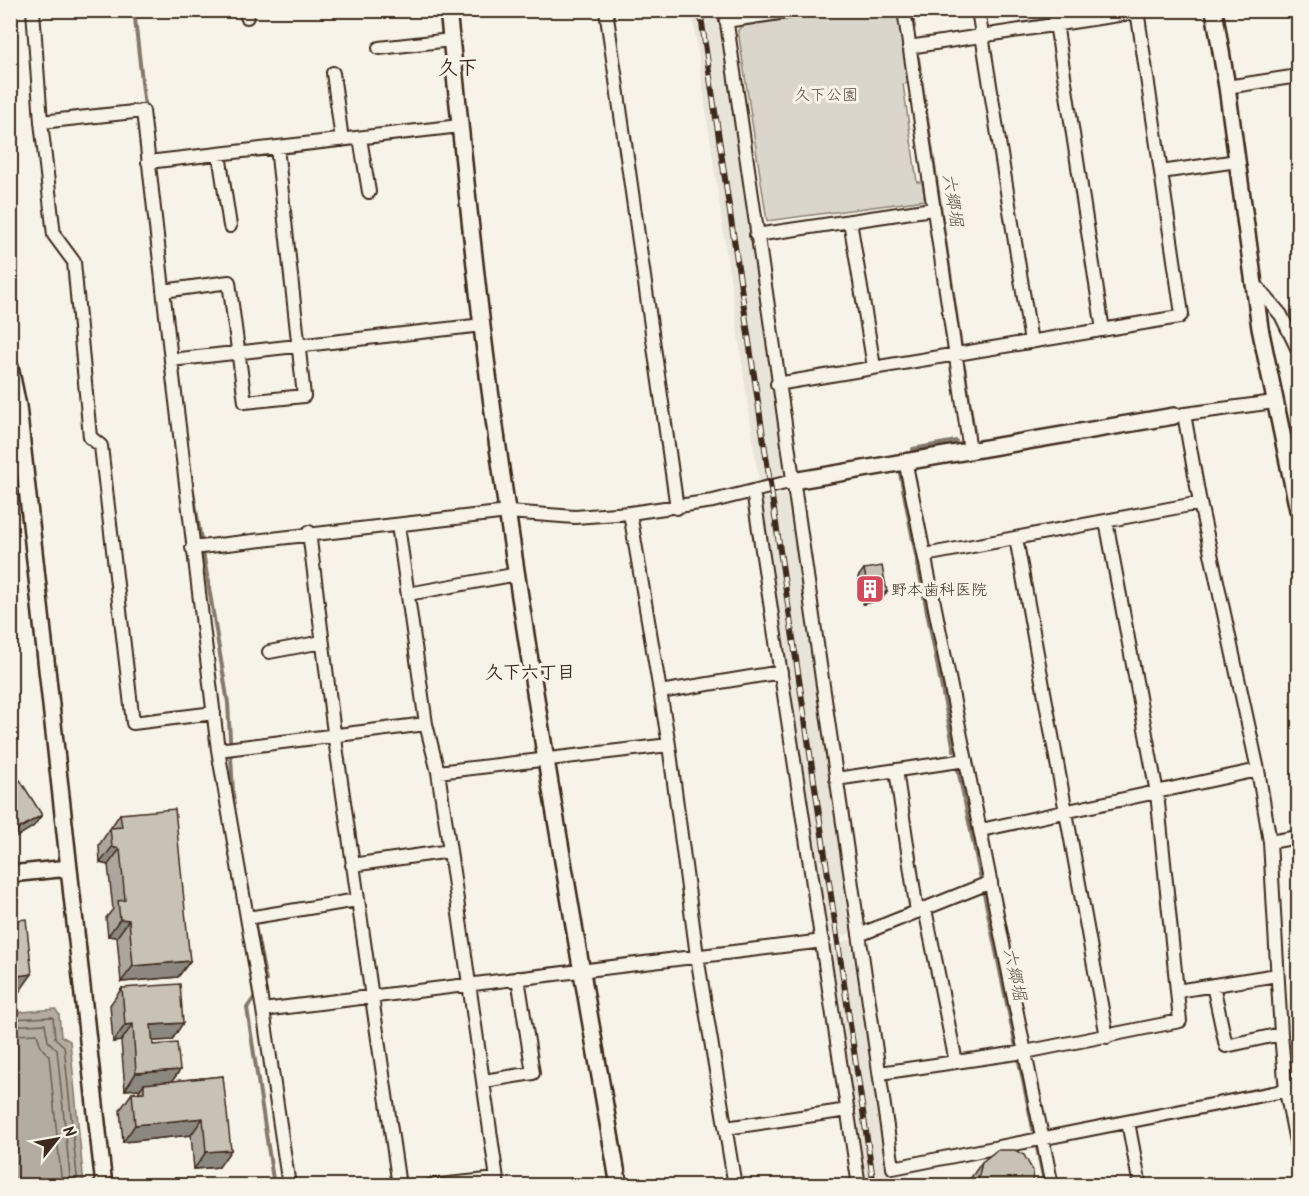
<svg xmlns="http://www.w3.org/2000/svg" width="1309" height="1196" viewBox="0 0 1309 1196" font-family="Kalam,'Klee One',sans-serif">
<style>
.built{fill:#e9e4d9}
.green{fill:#dbd6cb;stroke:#8b8074;stroke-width:1.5}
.water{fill:#b4aca0;stroke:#84786c;stroke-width:1.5}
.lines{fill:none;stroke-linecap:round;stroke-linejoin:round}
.shore{stroke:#6b5e52;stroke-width:1.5}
.stream{stroke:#84786c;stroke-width:4}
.minor-casing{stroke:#3b2a1e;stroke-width:16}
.tertiary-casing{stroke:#3b2a1e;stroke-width:20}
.minor{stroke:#f7f3e8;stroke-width:12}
.tertiary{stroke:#f7f3e8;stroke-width:15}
.rail-casing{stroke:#3b2a1e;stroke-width:6}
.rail{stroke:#f7f3e8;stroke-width:4;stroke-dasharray:11;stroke-linecap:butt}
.wall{fill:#aca69d;stroke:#3b2a1e;stroke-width:1.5}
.shaded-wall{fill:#8c877f;stroke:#3b2a1e;stroke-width:1.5}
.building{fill:#c8c1b6;stroke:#3b2a1e;stroke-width:1.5}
.labels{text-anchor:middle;stroke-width:6;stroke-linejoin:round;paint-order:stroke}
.park-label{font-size:16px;fill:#5b4c41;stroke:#f7f3e8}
.poi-label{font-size:16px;fill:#3b2a1e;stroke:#f7f3e8;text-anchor:start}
.water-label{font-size:18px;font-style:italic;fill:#5f5145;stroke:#f7f3e8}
.neighbourhood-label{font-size:18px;font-weight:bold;fill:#3b2a1e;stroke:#f7f3e8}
.quarter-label{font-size:20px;font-weight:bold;fill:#3b2a1e;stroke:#f7f3e8}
</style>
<rect width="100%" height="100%" fill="#f7f3e8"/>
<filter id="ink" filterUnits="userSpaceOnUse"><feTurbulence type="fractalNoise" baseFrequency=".0167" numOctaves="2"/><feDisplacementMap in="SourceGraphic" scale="12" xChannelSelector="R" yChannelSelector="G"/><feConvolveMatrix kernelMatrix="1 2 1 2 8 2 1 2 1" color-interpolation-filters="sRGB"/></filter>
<g filter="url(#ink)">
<path class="built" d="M692 11H717L787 475 759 482Z
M789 493 852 931 850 934 829 938 826 937 788 666 760 499Z
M850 940 853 941 890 1185H865L826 946Z"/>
<path class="green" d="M843 11H898L909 83 903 84 917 182H922L925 200 767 221 738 30 743 26Z"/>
<path class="water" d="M55 1009 59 1014 61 1036 70 1041 84 1185H11V1013Z"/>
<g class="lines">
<path class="shore" d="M10 1019 53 1017 55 1038 64 1046 78 1186
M10 1026 45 1024 48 1041 57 1050 71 1186
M10 1035 37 1034 41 1047 49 1056 62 1186"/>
<path class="stream" d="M134 10 145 108
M911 10 914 27
M918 58 961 347
M964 366 974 432
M913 449 956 441
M900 473 954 750
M193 491 228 703 234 810
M958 769 1045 1186
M254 921 266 981 262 986
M256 995 247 1008 274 1186"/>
<g class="minor-casing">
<path id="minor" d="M33 10 41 122
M247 10V17
M606 10 677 508
M725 10 893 1168 1298 1088
M904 10 970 451
M978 10 1031 342
M1054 10 1103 330
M726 21 798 10
M909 47 1138 12
M379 48 451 40
M333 73 342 140
M1227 87 1298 76
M360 138 369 192
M219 154 230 226
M148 162 460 126
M1161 172 1237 161
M850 221 874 367
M756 235 932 209
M1253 282 1281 315 1298 350
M163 291 229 282 245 402 304 396 277 147
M171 360 143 111 41 122 54 235 74 262 90 437 101 446 133 723 214 713
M777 384 1179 317 1182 314 1137 10
M1184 414 1200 503 1258 770 1270 842 1281 1034 1286 1091 1298 1152
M1178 415 1274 402
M905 460 1052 1186
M753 491 859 1186
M630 513 669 745 697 956 735 1186
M398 525 426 724 438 772 450 851 498 1186
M309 532 333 725 399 1186
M1016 538 1107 1037
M192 548 508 512 575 517 630 513 713 501 793 481
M925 555 1200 503
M408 594 518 574
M269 652 322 642
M660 692 781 672
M218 750 426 724
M896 770 917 912
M438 772 669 745
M836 779 966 760
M981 830 1258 770
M1270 842 1298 837
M352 865 450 851
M925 909 956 1062
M247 918 357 900
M859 935 991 882
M1213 985 1226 1046 1281 1034
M1177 991 1277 975
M263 1010 823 941
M880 1073 1025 1052 1180 1021 1157 793 1106 521
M484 1081 533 1073 518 978
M1128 1122 1140 1186
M726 1128 848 1110
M289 1186 263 1010 218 750 171 360 483 325
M429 1186 497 1179"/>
</g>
<g class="tertiary-casing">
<path id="tertiary" d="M448 10C462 137 473 264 490 390 526 656 573 921 619 1186
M1214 10 1227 87 1260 328 1298 510
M10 367 18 406 104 1186
M793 481 1174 416
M10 874 69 868"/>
</g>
<use href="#minor" class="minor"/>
<use href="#tertiary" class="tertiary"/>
<g class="rail-casing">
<path id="rail" d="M700 10 874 1186"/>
</g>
<use href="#rail" class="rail"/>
</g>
<path class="wall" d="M864 569 881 600 863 604 858 577Z
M120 814 190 961 178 977 121 982 117 937 108 936 106 918 113 909 108 865 100 863 99 845Z
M122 988 172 1040 152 1041 153 1045 180 1070 172 1081 223 1076 219 1167 194 1169 191 1135 123 1142 120 1110 132 1093H138L140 1089 125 1090 121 1041 113 1042 110 1005Z
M982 1162 1032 1185H969L970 1179Z"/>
<path class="shaded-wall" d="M887 592 881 600 863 604 869 595Z
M42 815 33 827 10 841V834Z
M112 847 120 849 108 865 100 863Z
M120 919 129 920 117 937 108 936Z
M190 961 178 977 121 982 133 966Z
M32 974 20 991 10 992V977Z
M183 1023 172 1040 139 1042 151 1025Z
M133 1024 121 1041 113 1042 125 1025Z
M180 1070 168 1087 144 1084 140 1089 125 1090 136 1073Z
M203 1118 191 1135 123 1142 135 1125Z
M231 1150 219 1167 194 1169 206 1152Z"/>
<path class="building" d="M882 566 887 592 869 595 864 569Z
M20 780 42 815 10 834V786Z
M175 809 190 961 133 966 129 920 120 919 118 901 125 900 120 849 112 847 110 828 122 827 120 814Z
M26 919 32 974 10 977V921Z
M180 984 183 1023 151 1025 153 1045 177 1043 180 1070 136 1073 133 1024 125 1025 122 988Z
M223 1076 231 1150 206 1152 203 1118 135 1125 132 1093 144 1092V1084Z
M997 1150H1015L1024 1155 1033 1171 1032 1185H981L978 1180 982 1162Z"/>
</g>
<defs>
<g id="building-square" transform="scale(1.5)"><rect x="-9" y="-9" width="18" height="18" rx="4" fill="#d1495b" stroke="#f7f3e8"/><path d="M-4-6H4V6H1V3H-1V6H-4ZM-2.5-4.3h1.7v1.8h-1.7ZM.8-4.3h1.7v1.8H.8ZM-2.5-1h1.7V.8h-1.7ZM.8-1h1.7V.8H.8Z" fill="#fff"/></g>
</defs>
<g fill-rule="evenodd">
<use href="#building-square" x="870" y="589"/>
</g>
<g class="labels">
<g class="park-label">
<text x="826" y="100">久下公園</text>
</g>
<g class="poi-label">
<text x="891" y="595">野本歯科医院</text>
</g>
<g class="water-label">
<text transform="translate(953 200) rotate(81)" y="6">六郷堀</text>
<text transform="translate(1015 974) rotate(78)" y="6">六郷堀</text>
</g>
<g class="neighbourhood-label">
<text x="530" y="678">久下六丁目</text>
</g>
<g class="quarter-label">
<text x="458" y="74">久下</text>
</g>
</g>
<rect width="1309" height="1196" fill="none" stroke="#f7f3e8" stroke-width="36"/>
<rect x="18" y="18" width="1273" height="1160" fill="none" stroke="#3b2a1e" stroke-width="2" filter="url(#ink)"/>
<g transform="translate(57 1139) rotate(59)" stroke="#f7f3e8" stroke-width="4.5" paint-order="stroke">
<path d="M0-4.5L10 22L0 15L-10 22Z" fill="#3b2a1e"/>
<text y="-9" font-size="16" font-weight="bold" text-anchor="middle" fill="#3b2a1e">N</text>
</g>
</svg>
